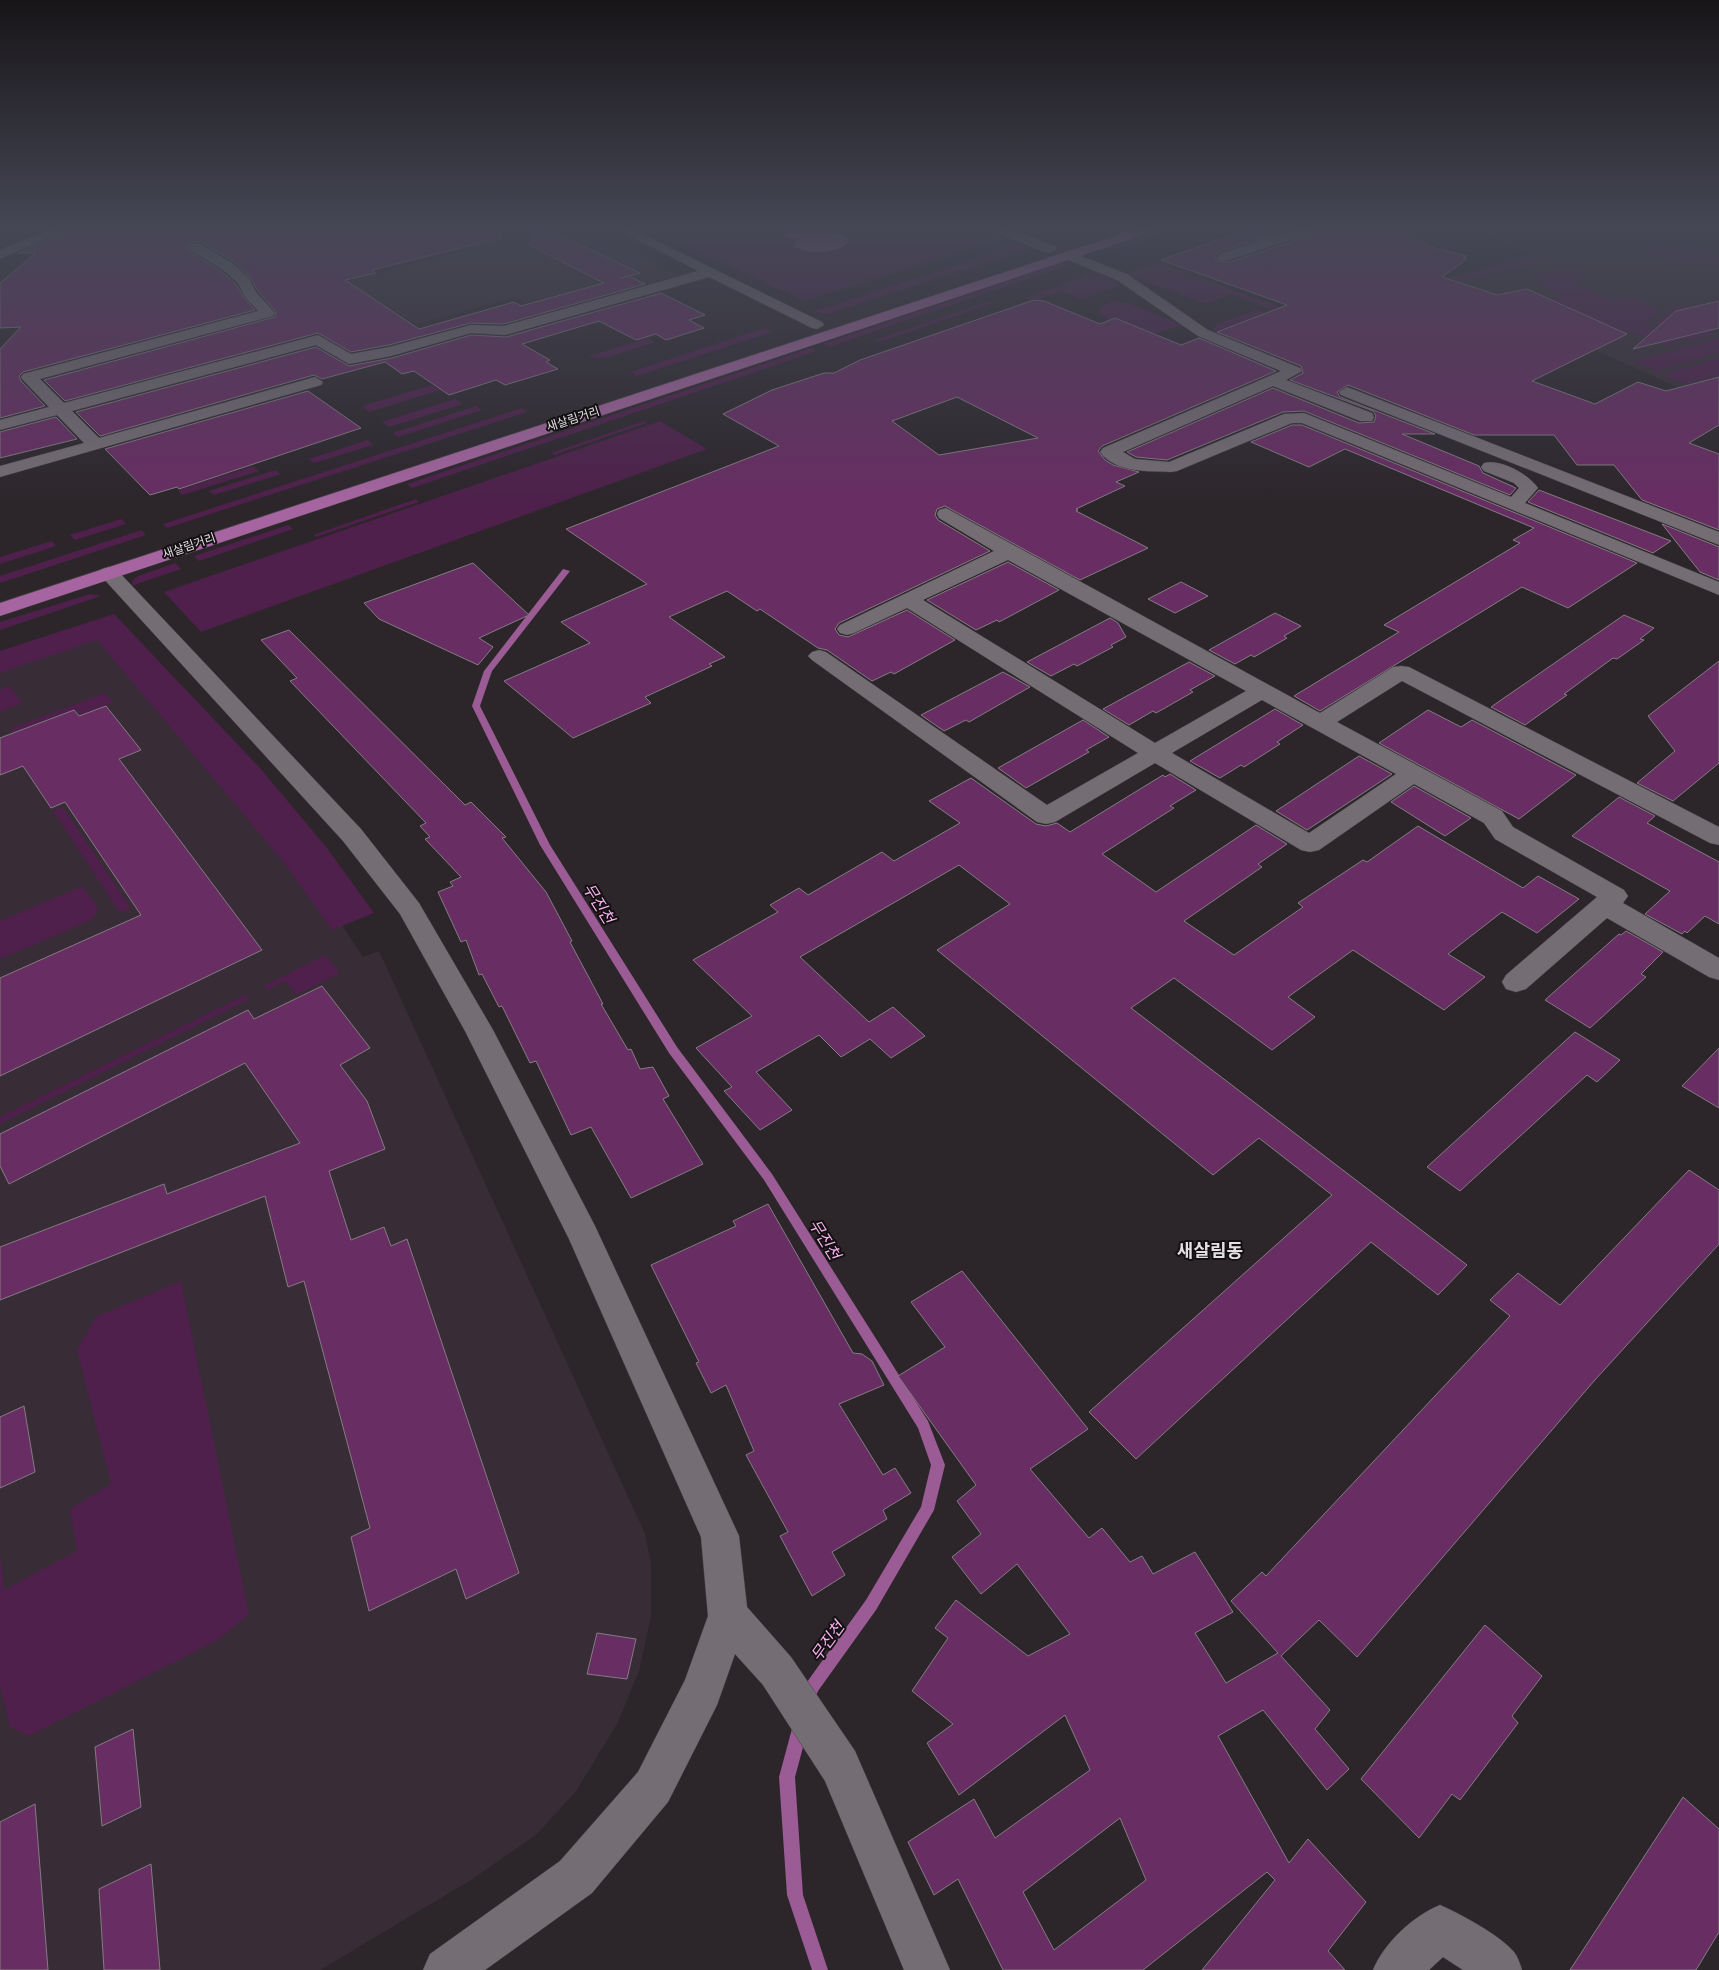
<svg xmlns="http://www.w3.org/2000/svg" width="1719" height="1970" viewBox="0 0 1719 1970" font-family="'Alegreya Sans','Noto Sans KR',sans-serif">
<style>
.built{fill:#382d37}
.green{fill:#4e204b}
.water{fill:#9b5b94}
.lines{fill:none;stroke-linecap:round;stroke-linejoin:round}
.stream{fill:#9b5b94;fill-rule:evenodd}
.building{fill:#682d63;stroke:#837c82;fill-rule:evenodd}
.minor-casing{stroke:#464146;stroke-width:1}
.major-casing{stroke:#464146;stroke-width:1}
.minor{fill:#756d74;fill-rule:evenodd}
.major{fill:#a665a0;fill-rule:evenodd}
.labels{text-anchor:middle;stroke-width:4;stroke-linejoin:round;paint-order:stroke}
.far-street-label{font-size:12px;fill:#e3dfe3;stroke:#131012}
.water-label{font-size:16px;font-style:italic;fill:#f8b1ef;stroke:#131012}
.quarter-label{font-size:18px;font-weight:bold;fill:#e3dfe3;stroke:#131012}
</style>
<rect width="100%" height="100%" fill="#2c262b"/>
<path class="built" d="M538 229H592L679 275 541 313 516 297 417 324 343 283Z
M1505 229H1719V406L1440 280 1527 255 1485 233Z
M102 630 296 855 363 957 379 951 645 1534 651 1564V1616L639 1671 618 1722 576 1791 537 1834 471 1880 320 1970H0V665Z"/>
<path class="green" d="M675 229H983L1006 238 804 301 660 233Z
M1165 229H1178L1114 250 1108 248Z
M1021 245 1030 248 827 314 811 312Z
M1670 245 1692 253 1705 250 1719 255V264L1699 258 1681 262 1648 250Z
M1532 257 1541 261 1451 284 1442 280Z
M1061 263 1072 264 829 347 823 344Z
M1158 263 1278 306 1271 309 1230 294 1206 304 1126 274Z
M1565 269 1589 279 1574 283 1615 301 1632 297 1660 310 1645 326 1682 342 1666 346 1633 332 1626 333 1550 299 1563 296 1539 285 1545 283 1530 276Z
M1097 272 1118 283 1115 287 1081 299 1061 291C1049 295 1035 303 1024 298Z
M989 301 993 303 879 342 875 340Z
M1112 301 1128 303 1182 325 1154 334 1115 318 1110 320 1100 314 1097 310Z
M1695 306 1712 313 1661 323 1660 327 1683 337 1708 331 1716 334 1686 341 1653 326 1671 307Z
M1256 310 1265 313 1215 332 1213 330 1217 324Z
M765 328 772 332 637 376 630 372Z
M647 338 655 342 605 358 587 357Z
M1719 338V353L1657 371 1635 361Z
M811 348 817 351 412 488 407 484Z
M1719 358V375L1685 384 1663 374Z
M432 385 440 390 369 412 362 406Z
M455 399 463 404 389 427 382 422Z
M476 406 482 410 398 437 393 433Z
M522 408 527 412 167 528 163 524Z
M644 421 647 423 554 455 551 453Z
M660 421 707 449 201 632 164 592Z
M368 440 373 445 314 463 309 459Z
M253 466 259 471 182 495 178 490Z
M275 470 281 474 214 495 209 491Z
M416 499 419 502 316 537 313 535Z
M121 519 126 524 75 540 70 535Z
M288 525 293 529 199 561 194 556Z
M142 530 146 535 0 583V576Z
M52 541 56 546 0 564V557Z
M175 563 181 569 131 586 133 580 138 576Z
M90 594 101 596 0 630V622Z
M114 614 260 768 327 848 374 913 332 930 282 860 97 640 0 673V651Z
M10 686 22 703 0 712V690Z
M105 693 113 703 80 715 76 709 14 732 11 728Z
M63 807 131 908 120 913 53 811Z
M83 886 98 909 96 915 89 921 0 959V921Z
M325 955 340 973 296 995 285 981 267 990 264 986Z
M245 995 249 999 0 1124V1117Z
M181 1281 249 1615 216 1641 29 1736 10 1727 0 1686V1553L4 1590 77 1551 70 1509 111 1484 77 1350 96 1317Z"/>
<path class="water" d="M799 229 840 234 848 238V243C833 255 808 254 792 246L796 245V239L786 238 784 232Z"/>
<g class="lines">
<path class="stream" d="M563 569 570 571 492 671 480 706 550 845 677 1047 772 1174 928 1421 945 1465 934 1510 876 1610 818 1691 813 1704 808 1706 803 1704 801 1699 807 1682 866 1600 921 1507 931 1465 918 1428 764 1180 669 1053 540 845 472 706 484 671Z
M801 1717 806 1720 809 1725 795 1777 803 1895 828 1970H812L787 1895 779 1777 793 1725 796 1720Z"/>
</g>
<path class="building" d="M69 229H500L501 238 372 270 376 273 345 280 419 329 514 302 521 306 604 283 529 245 537 229H547L640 273 621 278 629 276 645 284 504 324 471 323 389 345 351 352 318 333 65 401 44 380 275 317 276 312 258 291 250 277 233 261 201 242H190L186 246 188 251 221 271 236 284 244 298 255 310 23 372 19 376 21 381 45 406 0 418V349L21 327 0 328V283L36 253H19Z
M1249 229H1292L1218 252 1215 256 1217 261 1230 262 1315 234 1317 229 1407 230 1418 240 1434 248 1467 256 1463 258 1467 259 1442 277 1497 295 1527 289 1627 334 1532 381 1595 404 1638 382 1666 391 1719 377V425L1689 443 1719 454V530L1642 500 1614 465H1577L1554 435H1474L1348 385 1337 392 1340 397 1435 434H1402L1479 466 1483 473 1516 488 1510 495 1304 411 1283 412 1167 460 1136 457 1127 452 1273 388 1359 423 1374 422 1376 416 1373 411 1290 380 1303 373 1301 366 1217 332 1287 305 1161 260Z
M661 293 705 315 689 320 704 328 666 340 656 334 636 340 599 321 522 344 550 360 546 362 558 369 505 385 496 380 449 395 414 371 402 374 385 362 322 379 314 375 100 436 76 412 316 347 349 366 392 358 471 335 506 337Z
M1034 300 1044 301 1100 324 1115 318 1181 345 1199 338 1276 371 1102 446 1098 451 1105 460 1113 465 1139 472 1116 482 1125 486 1076 509 1078 510 1076 511 1148 548 1080 580 945 506 937 509 935 515 938 520 990 551 839 623 835 629 839 635 848 637 907 610 955 640 894 674 891 672 872 681 827 650 818 648 760 609 757 611 727 591 669 617 725 657 709 664 712 666 645 697 651 703 573 738 504 681 590 643 561 622 647 584 566 529 779 446 723 414 772 390 824 373H834L860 360ZM957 397 1038 438 939 455 892 421Z
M1719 301V328L1633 349 1676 311Z
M308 391 361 428 179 489 177 487 150 495 105 449Z
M56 417 77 439 0 458V432Z
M1292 425H1302L1637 563 1568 608 1522 587 1320 711 1294 696 1399 632 1384 625 1520 543 1513 540 1534 528 1345 449 1309 467 1251 442Z
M1539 490 1671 541 1653 553 1528 502Z
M1662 524 1719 547V580L1700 572Z
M1008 562 1059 590 999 622 997 620 976 630 927 600Z
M473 563 529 615 479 638 493 647 478 665 379 619 364 603Z
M1181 582 1208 596 1175 613 1148 599Z
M1275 613 1301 626 1284 636 1287 638 1254 657 1251 655 1235 664 1209 650Z
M1624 615 1654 628 1640 639 1644 640 1617 659 1613 658 1564 694 1567 695 1525 725 1491 707Z
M1110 618 1118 623 1126 637 1111 645 1113 647 1077 666 1074 664 1051 676 1027 662Z
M289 630 465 805 471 802 506 837 502 838 546 892 572 941 570 942 603 1004H601L628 1050 631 1049 640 1069 653 1067 669 1096 663 1099 703 1164 631 1198 591 1127 571 1135 536 1061 530 1063 502 1006 499 1007 482 974 479 975 466 940 461 942 438 892 453 886 450 882 461 877 425 839 430 837 420 826 426 823 290 681 297 678 261 640Z
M1719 661V763L1673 801 1637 783 1675 751 1648 716Z
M1189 662 1215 676 1190 690 1193 692 1156 713 1153 711 1129 725 1103 709Z
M1003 672 1030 687 969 722 966 720 944 731 921 715Z
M106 706 141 750 119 759 262 950 0 1076V978L141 915 65 802 51 808 23 766 0 775V738L74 710 79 716Z
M1275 709 1303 725 1277 742 1280 744 1244 767 1241 765 1220 778 1190 761Z
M1428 710 1461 727 1472 720 1576 775 1519 819 1379 743Z
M1083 720 1109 737 1086 750 1089 752 1026 788 998 768Z
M1359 756 1392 774 1307 830 1276 811Z
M1170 774 1196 790 1170 806 1174 808 1102 854 1156 892 1256 825 1287 844 1258 864 1262 867 1184 921 1234 955 1303 907 1298 903 1363 860 1367 862 1418 826 1523 888 1538 876 1579 899 1537 933 1502 912 1448 954 1485 977 1444 1010 1353 950 1288 997 1315 1017 1272 1050 1174 978 1131 1008 1467 1265 1438 1295 1371 1242 1136 1459 1089 1412 1332 1195 1259 1138 1213 1175 937 950 1010 904 959 865 800 957 869 1022 893 1007 925 1036 891 1058 870 1039 841 1057 819 1035 756 1072 792 1110 760 1130 724 1091 732 1087 696 1048 752 1016 693 960 778 912 770 905 799 888 808 895 882 852 894 861 960 823 929 801 971 778 1036 824 1046 826 1057 823 1070 832 1163 775 1165 777Z
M1414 786 1471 818 1445 836 1391 802Z
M1619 797 1655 816 1647 823 1719 862V924L1705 916 1687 933 1685 931 1682 934 1645 914 1670 891 1572 836Z
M1626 931 1663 952 1641 974 1646 977 1590 1028 1545 1000 1619 934 1621 935Z
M322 986 370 1048 340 1065 367 1101 385 1149 329 1171 351 1240 384 1227 391 1246 407 1239 519 1573 466 1599 456 1569 369 1611 351 1537 370 1528 304 1281 288 1287 265 1196 0 1300V1247L164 1184 167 1194 300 1143 245 1063 9 1184 0 1166V1134L248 1010 254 1019Z
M1575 1032 1620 1060 1597 1082 1587 1075 1460 1191 1427 1167Z
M1719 1048V1108L1682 1086Z
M1689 1170 1719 1190V1244L1594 1381 1357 1657 1319 1620 1281 1656 1330 1710 1315 1729 1349 1769 1327 1790 1263 1710 1218 1736 1289 1863 1308 1839 1366 1902 1328 1951 1345 1970H1202L1275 1880 1267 1872 1143 1970H1003L958 1879 934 1895 908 1842 974 1799 995 1838 1090 1770 1065 1715 959 1795 927 1743 953 1724 912 1691 948 1638 935 1628 956 1600 1028 1656 1070 1634 1017 1564 981 1594 952 1557 981 1534 957 1501 976 1485 898 1376 945 1347 911 1302 962 1271 1088 1429 1030 1469 1089 1538 1102 1528 1130 1562 1142 1556 1153 1574 1195 1552 1233 1612 1195 1633 1226 1683 1278 1653 1231 1601 1262 1572 1266 1576 1510 1316 1490 1300 1518 1273 1560 1305ZM1120 1818 1146 1880 1054 1950 1023 1892Z
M768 1204 853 1353 862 1354 872 1361 884 1385 839 1404 883 1475 895 1468 911 1493 883 1510 887 1519 832 1552 845 1575 812 1596 780 1536 788 1532 746 1455 754 1451 726 1385 711 1393 696 1363 699 1362 651 1265 736 1226 733 1221Z
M24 1406 35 1472 0 1488V1417Z
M1485 1625 1542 1676 1512 1716 1518 1723 1460 1800 1452 1794 1419 1838 1361 1779Z
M597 1633 636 1639 627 1679 587 1674Z
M133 1729 141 1807 102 1826 95 1747Z
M1683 1797 1719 1829V1932L1696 1970H1570Z
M35 1804 48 1970H0V1822Z
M151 1864 160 1970H104L99 1889Z"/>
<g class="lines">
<g class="minor-casing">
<path id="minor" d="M51 229H67L0 259V250Z
M617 229H632L822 322 824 325 817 329 812 328 709 277 505 335 471 333 391 356 349 364 316 345 72 411 99 438 315 377 323 382 321 385 0 477V466L84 443 57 415 0 430V420L49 407 23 380 21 377 23 374 258 311 245 297 238 283 222 269 190 250 188 247 190 244H200L232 263 249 278 256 292 275 313 273 316 40 379 64 403 318 335 351 354 389 347 471 325 504 326 698 271Z
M992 229H1009L1055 246 1057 249 1050 253 1045 252 993 232Z
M1297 229H1315L1314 232 1229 260H1219L1217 257 1219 254Z
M1068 251 1127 274 1208 330 1300 368 1302 371 1286 380 1372 413 1374 417 1372 421H1360L1273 386 1123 452 1135 459 1169 462 1284 414 1304 413 1511 497 1519 488 1514 483 1484 471 1481 467 1484 463C1501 459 1528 474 1538 488L1525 503 1719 582V595L1302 423H1292L1177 471 1171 472C1149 471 1115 473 1100 452L1103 448 1281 371 1198 336 1117 280 1063 258 1061 255Z
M1347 387 1719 532V545L1341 395 1339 392Z
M946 508 1320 713 1393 667 1401 666 1409 667 1719 827V845L1710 843 1402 681 1337 722 1502 811 1513 827 1624 890 1628 896 1623 903 1719 958V980L1709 977 1607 918 1526 989 1516 992 1506 989 1502 982 1506 975 1597 897 1495 839 1484 823 1414 784 1319 850 1310 852 1301 850 1155 763 1055 822 1046 824 1037 822 812 660 808 656 812 652 819 650 826 652 1047 805 1138 753 907 608 854 633 847 635 840 633 837 629 840 625 994 551 939 518 937 514 939 510ZM1008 560 1246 691 1155 743 923 600ZM1262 700 1396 774 1309 833 1172 753Z
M109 567 116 569 361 829 419 903 493 1030 595 1226 733 1523 739 1536 747 1607 791 1657 855 1751 950 1970H904L825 1781 763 1685 735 1654 717 1705 668 1802 592 1893 485 1970H423L430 1954 560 1861 638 1772 685 1680 708 1616 701 1537 569 1239 465 1031 400 914 343 841 102 577 99 573 102 569Z
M1440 1905C1459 1913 1501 1936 1514 1952 1518 1957 1520 1964 1522 1970H1463L1443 1957 1429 1970H1373C1384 1943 1413 1916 1440 1905Z"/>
</g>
<g class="major-casing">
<path id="major" d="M1136 229H1153L1152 232 0 616V603Z"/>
</g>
<use href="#minor" class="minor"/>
<use href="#major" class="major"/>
</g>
<linearGradient id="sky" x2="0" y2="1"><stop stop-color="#181518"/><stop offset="0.45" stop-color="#454755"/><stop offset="1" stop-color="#454755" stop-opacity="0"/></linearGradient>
<rect width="1719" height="504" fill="url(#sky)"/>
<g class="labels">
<g class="far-street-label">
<text transform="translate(573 419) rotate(-18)" y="4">새살림거리</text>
<text transform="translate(189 546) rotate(-19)" y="4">새살림거리</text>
</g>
<g class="water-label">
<text transform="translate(599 903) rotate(58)" y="6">무진천</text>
<text transform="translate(825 1239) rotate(58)" y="6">무진천</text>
<text transform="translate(827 1641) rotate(-54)" y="6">무진천</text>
</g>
<g class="quarter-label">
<text x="1210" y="1257">새살림동</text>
</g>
</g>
</svg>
